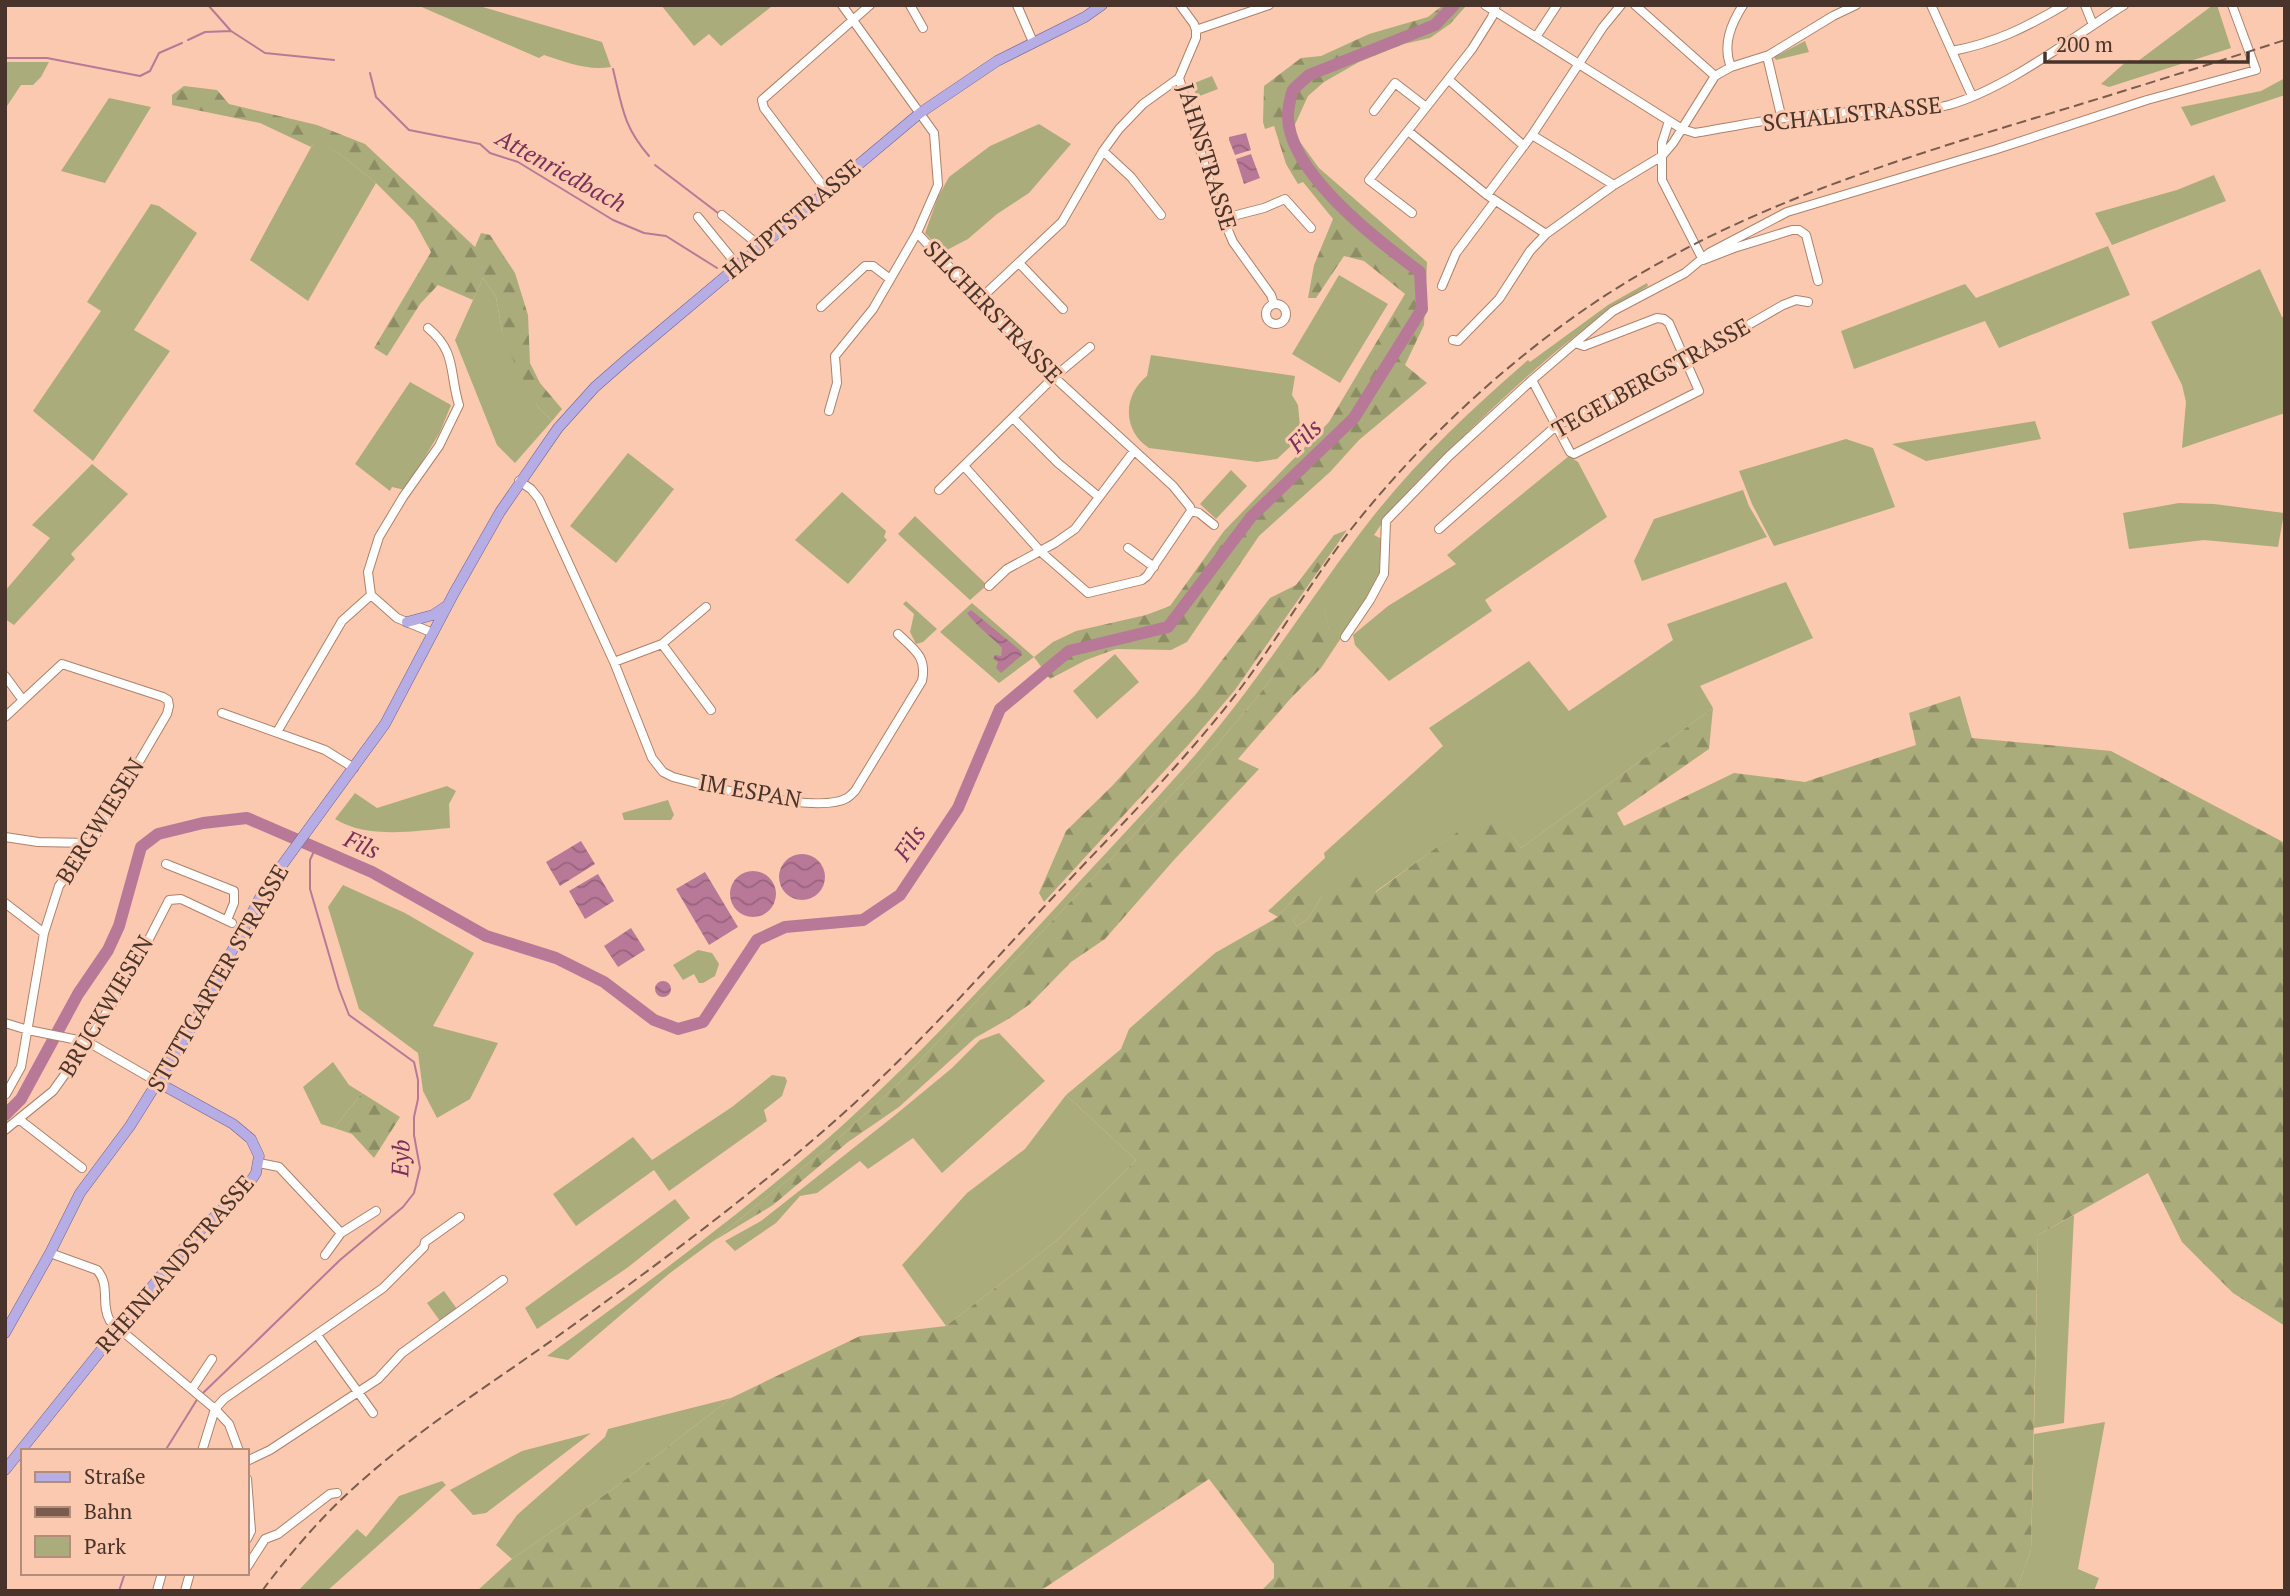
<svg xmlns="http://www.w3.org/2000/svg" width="2290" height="1596" viewBox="0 0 2290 1596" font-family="'PT Serif',serif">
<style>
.green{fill:#abac7b}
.forest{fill:url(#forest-firs)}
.water{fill:url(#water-waves)}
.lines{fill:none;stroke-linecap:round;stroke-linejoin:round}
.stream{stroke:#b87998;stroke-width:2}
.river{stroke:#b87998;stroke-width:12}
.minor-casing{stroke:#af8169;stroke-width:10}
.major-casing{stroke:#6f6097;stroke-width:11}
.minor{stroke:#fff;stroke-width:8}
.major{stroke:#b5ade3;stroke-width:10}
.rail{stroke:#795c4e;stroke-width:2;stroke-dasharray:10 5;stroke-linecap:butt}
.labels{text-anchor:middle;stroke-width:6;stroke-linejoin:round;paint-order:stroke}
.street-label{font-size:23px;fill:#48342a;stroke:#fbc9af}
.water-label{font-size:24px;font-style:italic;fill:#7d2f5b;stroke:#fbc9af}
</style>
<defs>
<pattern id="forest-firs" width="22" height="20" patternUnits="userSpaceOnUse" patternTransform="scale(1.75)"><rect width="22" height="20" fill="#abac7b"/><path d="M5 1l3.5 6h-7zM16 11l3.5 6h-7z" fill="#8d8d65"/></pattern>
<pattern id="water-waves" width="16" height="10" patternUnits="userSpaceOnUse" patternTransform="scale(1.75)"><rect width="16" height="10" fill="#b87998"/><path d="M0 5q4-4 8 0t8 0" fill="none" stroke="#98647c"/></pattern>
</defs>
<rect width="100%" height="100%" fill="#fbc9af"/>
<path class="green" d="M417 5H476L602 42 611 67C588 71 566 62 544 55L539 58Z
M661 5H770L771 7 721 46 709 34 694 46Z
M2213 5H2217L2231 48 2109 87 2101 84 2128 60 2138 61Z
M1805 41 1809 52 1776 60 1774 57Z
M5 62H49L41 77 33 85H21L5 109Z
M1212 76 1218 89 1197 97 1192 84Z
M2285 78V95L2191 126 2181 107 2261 91Z
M109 98 151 107 105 183 61 171Z
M1039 124 1071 144 1029 193 997 214 968 239 943 252 925 233 938 197 949 177 990 146Z
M316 138 340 154 376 183 308 301 250 260Z
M2214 175 2226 201 2112 245 2095 213 2177 190Z
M151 204 159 206 197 233 134 330 170 351 93 461 33 411 101 311 87 302Z
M2108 246 2130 295 1999 348 1985 321 1854 369 1841 331 1965 284 1976 298Z
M2260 269 2282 317H2285V413L2182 448 2186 402 2182 385 2151 322Z
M1339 275 1388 304 1340 383 1292 354Z
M483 278 496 297 502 331 538 407 552 421 515 463 497 445 455 340Z
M1647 283 1648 286C1583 324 1526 376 1472 428 1437 462 1401 494 1374 535L1384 540 1382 572 1372 592 1343 635 1329 630 1324 608 1259 695 1197 768 896 1086 833 1143 712 1242 670 1273 568 1360 547 1356C642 1287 737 1217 826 1140 909 1067 984 985 1059 904 1106 852 1156 801 1202 747 1260 679 1307 603 1361 532 1409 468 1468 412 1528 360L1530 362 1608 305Z
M1151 355 1295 376 1292 395 1298 405 1300 426 1292 445 1277 459 1257 462 1149 448C1123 431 1122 396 1147 376Z
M410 382 451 405 440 432 405 490 392 487 390 491 355 464Z
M2035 421 2041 439 1926 461 1892 444Z
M1846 439 1873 448 1895 507 1774 546 1752 504 1739 471Z
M628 453 674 489 616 563 570 526Z
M1569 456 1578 462 1607 517 1485 600 1492 611 1389 681 1355 645 1353 635 1388 606 1456 564 1447 555Z
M92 464 128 494 71 554 75 559 14 625 5 619V591L50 538 32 525Z
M1231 470 1247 486 1216 519 1200 504Z
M1743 490 1749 506 1767 537 1642 581 1634 561 1654 519Z
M842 492 886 531 884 537 887 540 848 584 795 540Z
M2179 503 2214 504 2284 513 2278 547 2204 540 2129 549 2123 513Z
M915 516 987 585 970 600 898 534Z
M1786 582 1813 638 1700 686 1713 708 1521 848 1490 809 1375 892 1322 896 1308 919 1297 926 1293 920 1313 899 1295 897 1278 917 1268 911 1325 858 1324 853 1443 746 1429 728 1529 661 1569 711 1673 640 1667 624Z
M906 601 937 629 923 642 916 644 910 632 914 614 903 604Z
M972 603 1034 657 999 683 940 632Z
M1115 654 1139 682 1097 719 1073 691Z
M447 786 456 791 449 804 450 828C414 831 367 839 335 819L355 793 377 808Z
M668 800 674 815 671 820H624L622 813Z
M343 885 405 913 474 953 433 1026 498 1043 470 1099 437 1118 423 1091 418 1053 359 1009 328 907Z
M698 950 712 953 719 964 715 976 703 983H699L694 974 683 980 673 965Z
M999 1033 1045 1081 942 1173 913 1138 868 1169 860 1161 817 1193 800 1196 776 1223 735 1251 725 1241 761 1221 894 1116 952 1068 980 1040Z
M333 1062 349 1085 362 1093 334 1128 321 1124 303 1087Z
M772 1075 785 1077 787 1081 782 1096 764 1110 767 1121 669 1191 654 1170 576 1226 553 1194 633 1137 652 1160 732 1107Z
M1066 1095 1136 1160 1056 1241 946 1326 902 1265 967 1193 1025 1149Z
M675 1199 690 1218 627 1268 537 1329 525 1308Z
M2074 1215 2064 1423 2034 1428 2038 1235Z
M444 1291 457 1309 440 1321 427 1303Z
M731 1398 613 1489 512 1559 496 1545 517 1515 605 1437 608 1429Z
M2105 1422 2078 1569 2099 1578 2094 1591H2016L2031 1550 2034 1434Z
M591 1433 486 1513 473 1515 450 1490 522 1451Z
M442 1481 446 1485 327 1591H298L357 1529 366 1537 399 1496Z"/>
<path class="forest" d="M1443 5 1466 6 1450 24 1430 38 1404 44 1359 62 1324 82 1308 96 1292 131 1319 168 1427 262 1424 325 1405 365 1427 383 1359 440 1330 472 1259 536 1187 642 1171 650 1116 649 1086 660 1050 679 1034 657 1053 642 1076 631 1146 615 1170 606 1224 531 1329 422 1405 294 1364 261 1344 256 1316 298H1308L1314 265 1333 219 1303 182 1298 184 1286 164 1274 126 1265 129 1263 122 1264 86 1301 58 1321 56 1369 34 1428 17Z
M184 86 217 90 229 104 317 125 365 144 475 247 481 233 490 235 515 273 528 315 530 363 540 383 562 409 552 421 538 407 516 367 502 331 496 297 483 278 473 300 438 285 420 304 387 356 374 348 431 252 414 221 376 183 340 154 316 139 311 147 260 123 172 105V95Z
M1347 530 1235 690 1190 743 1044 902 1039 893 1066 831 1113 785 1196 694 1270 598 1296 585 1334 535Z
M1324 607 1329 629 1343 635 1321 668 1291 698 1238 759 1259 769 1173 861 1105 939 1071 962 1030 1004 1010 1018 975 1038 899 1107 848 1142 773 1205 712 1242 833 1143 896 1086 1197 768 1259 695Z
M1960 696 1972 738 2111 751 2285 843V1326L2233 1293 2182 1242 2148 1173 2038 1235 2031 1550 2016 1591H1261L1274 1578V1564L1209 1479 1040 1591H477L512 1559 613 1489 731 1398 860 1336 946 1326 1056 1241 1136 1160 1066 1095 1121 1049 1129 1029 1215 953 1278 917 1295 897 1311 892 1314 899 1293 920 1297 926 1308 919 1322 896 1360 869 1376 892 1490 808 1521 848 1713 708 1709 749 1617 813 1624 826 1734 773 1805 782 1916 745 1909 713Z
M362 1093 400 1117 374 1158 352 1134 334 1128Z"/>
<path class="water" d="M1246 133 1251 150 1235 155 1229 140V137Z
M1251 154 1260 178 1244 184 1236 159Z
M971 610 1021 651 1022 655 1001 673 996 668 998 662 993 659 995 655 1001 656 1002 648C992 637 975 625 967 613Z
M581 841 595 864 560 886 546 862Z
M779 877a23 23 0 1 1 46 0a23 23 0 1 1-46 0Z
M730 894a23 23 0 1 1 46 0a23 23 0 1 1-46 0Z
M705 872 738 927 709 945 676 889Z
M598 874 614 901 585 919 569 891Z
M631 928 645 950 618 967 604 946Z
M655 989a8 8 0 1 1 16 0a8 8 0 1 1-16 0Z"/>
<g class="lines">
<path class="stream" d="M208 5 231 31 265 53 334 60
M188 40 205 32 231 31
M5 58H47L140 76 150 71 159 53 182 43
M613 69C622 106 623 126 649 156
M370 73 376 97 409 130 480 144 490 153 518 162 613 220 644 233 666 236 717 268
M655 165 718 213
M202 1394 340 1260 403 1207 414 1193 420 1168 414 1135V1117L418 1099V1080L414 1062 349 1015 339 989 310 889V860L316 847
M165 1451 198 1398
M119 1591 125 1573"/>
<path class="river" d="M5 1115 21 1099 78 994 108 950 119 926 141 847 158 834 203 823 247 818 372 872 486 936 556 958 604 982 654 1020 678 1029 703 1022 757 940 785 927 863 920 900 895 958 808 1000 709 1069 651 1168 627 1251 517 1354 418 1422 309 1420 272C1378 241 1277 165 1289 106 1290 101 1291 94 1293 90 1297 85 1304 80 1309 75L1435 25 1454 5"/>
<g class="minor-casing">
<path id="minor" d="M842 5 934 133 938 185 917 233 1054 377 1173 486 1190 507 1191 511 1147 576 1142 580 1088 593 1041 552 964 466
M910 5 923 28
M1017 5 1033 42
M1180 5 1194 24 1196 30V38L1179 78 1214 197 1233 242 1271 295 1274 304
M1485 5 1682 129 1695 133C1740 125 1786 116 1832 113 1870 111 1911 115 1949 105 2008 88 2071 38 2124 5
M1635 5 1715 76
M1931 5 1972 96
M2085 5 2093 25
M1196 30 1269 5
M1536 37 1557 5
M1952 51C1995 43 2027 27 2064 5
M1767 56 1780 111
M1731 67C1722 45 1731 24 1743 5
M1449 80 1524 146
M1374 111 1395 83 1426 107
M1669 121 1662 143V180L1703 260
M1408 131 1487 195 1546 234
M1532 135 1614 185
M1103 151 1131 177 1161 215
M826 190 764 108 762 100 870 5
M1487 195 1532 135 1603 27 1621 5
M1412 213 1369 180 1472 49 1492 17 1496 5
M722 215 760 246
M698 217 737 265
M1221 219 1264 208 1285 199 1311 228
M1703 260 1734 248 1792 230H1799L1806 235 1818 281
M1019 263 1063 309
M1442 286 1456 253 1495 201
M980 299 1062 222 1103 151 1119 129 1143 104 1179 78
M1266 314a10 10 0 1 1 20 0a10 10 0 1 1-20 0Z
M821 307 865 266H873L890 279
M428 328C457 352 449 373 459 405L439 446 403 497 379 537 368 572 371 595 397 618 433 633
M1453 340 1458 341 1499 299 1530 251 1546 234 1614 185 1662 156 1673 143 1715 76 1731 67 1769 55 1833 16 1856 5
M1575 343 1613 311 1685 273 1709 253 1787 212 1994 150 2147 100 2256 70 2232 5
M829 411 837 383 835 356 873 309 917 233
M1013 418 1058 463 1099 497
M519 481 531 489 539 499 614 662 652 758 663 772 673 777C706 786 819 815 847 798 849 797 854 792 855 791L922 681C927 657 915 650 898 634
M939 490 1054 377 1090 347
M1191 511 1199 513 1214 525
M1439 529 1556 426 1686 361 1783 305 1796 300 1808 302
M1128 548 1154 567
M989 586 1007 569 1055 543 1075 529 1134 451
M1345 637 1370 600 1384 574 1386 521 1449 456 1532 380 1570 452 1574 454 1699 391 1669 323 1664 319 1657 318 1584 346 1575 343 1532 380
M662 644 711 710
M614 662 662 644 706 607
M5 676 22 699
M222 713 325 750 354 768
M5 717 62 664 163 697 168 700 169 706 167 714 99 830 59 886 44 933 21 1067 6 1094
M277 732 342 621 371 595
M5 837 38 842 88 843
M166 864 234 891V903L227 920
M5 903 44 933
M5 1023 28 1030 88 1042 159 1083
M20 1120 82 1168
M5 1130 53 1091 88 1042 133 970 169 900 181 899 232 923
M259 1163 279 1167 341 1233 376 1211
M50 1253 97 1270C111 1285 100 1304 110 1321L215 1409 229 1424 239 1451
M325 1255 341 1233
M317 1335 373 1413
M192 1389 212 1359
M202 1451 215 1409 224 1399 383 1288 424 1247 425 1242 460 1217
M247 1461 270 1450 378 1379 402 1353 503 1280
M247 1479 251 1531 247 1539
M247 1567 265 1539 278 1534 330 1494 337 1493
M157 1591 162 1573
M185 1591 190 1573"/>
</g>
<g class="major-casing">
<path id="major" d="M407 622 433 615 445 607
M5 1333 50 1253 80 1193 130 1126 193 1025 264 890 385 724 454 593 500 512 558 428 595 387 627 359 920 113 997 61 1085 17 1102 5
M5 1470 171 1263 194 1236 248 1185 256 1173 259 1156 251 1139 233 1124 159 1083"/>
</g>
<use href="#minor" class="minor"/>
<use href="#major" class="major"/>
<path class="rail" d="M262 1591C291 1552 322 1516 358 1484 420 1428 491 1384 558 1336 657 1265 756 1192 847 1110 921 1043 988 967 1056 894 1119 827 1184 762 1240 689 1279 637 1312 580 1352 528 1409 456 1475 392 1548 336 1695 223 1860 171 2035 118 2118 93 2201 67 2285 40"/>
</g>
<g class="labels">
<g class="street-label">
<text transform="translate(1852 114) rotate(-6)" y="8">SCHALLSTRASSE</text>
<text transform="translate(1207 157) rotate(73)" y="8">JAHNSTRASSE</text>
<text transform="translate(792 219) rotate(-40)" y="8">HAUPTSTRASSE</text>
<text transform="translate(993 312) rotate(46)" y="8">SILCHERSTRASSE</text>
<text transform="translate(1651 378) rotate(-29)" y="8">TEGELBERGSTRASSE</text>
<text transform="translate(750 791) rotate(10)" y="8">IM ESPAN</text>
<text transform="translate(100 821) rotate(-58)" y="8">BERGWIESEN</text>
<text transform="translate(218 978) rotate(-60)" y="8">STUTTGARTER STRASSE</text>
<text transform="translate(106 1006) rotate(-59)" y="8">BRUCKWIESEN</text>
<text transform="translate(175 1264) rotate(-49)" y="8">RHEINLANDSTRASSE</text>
</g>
<g class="water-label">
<text transform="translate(561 171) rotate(29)" y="8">Attenriedbach</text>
<text transform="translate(1305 436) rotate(-44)" y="8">Fils</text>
<text transform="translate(910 843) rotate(-56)" y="8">Fils</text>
<text transform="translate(362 845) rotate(24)" y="8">Fils</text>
<text transform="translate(401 1158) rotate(-88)" y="8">Eyb</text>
</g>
</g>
<rect width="2290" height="1596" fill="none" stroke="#48342a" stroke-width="14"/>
<rect x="21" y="1449" width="228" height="126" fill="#fbc9af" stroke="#b38d7a" stroke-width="2"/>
<rect x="35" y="1472" width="35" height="10" fill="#b5ade3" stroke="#b38d7a" stroke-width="2"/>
<text x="84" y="1484" font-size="21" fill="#48342a">Straße</text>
<rect x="35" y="1507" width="35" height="10" fill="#795c4e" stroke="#b38d7a" stroke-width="2"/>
<text x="84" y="1519" font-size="21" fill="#48342a">Bahn</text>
<rect x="35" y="1536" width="35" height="21" fill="#abac7b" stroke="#b38d7a" stroke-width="2"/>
<text x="84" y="1554" font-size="21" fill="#48342a">Park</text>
<path d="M2045 52v10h203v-10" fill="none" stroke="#48342a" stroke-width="3.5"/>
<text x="2056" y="52" font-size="21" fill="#48342a" stroke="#fbc9af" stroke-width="5" paint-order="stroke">200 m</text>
</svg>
